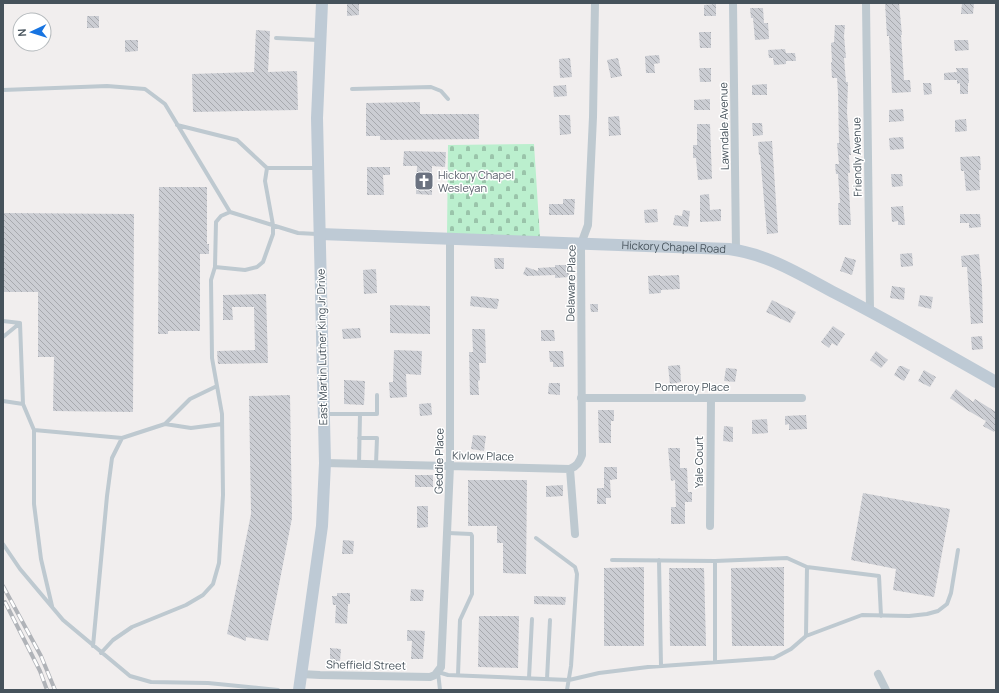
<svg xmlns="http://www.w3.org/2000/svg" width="999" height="693" viewBox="0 0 999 693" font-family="Manrope,sans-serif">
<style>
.cemetery{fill:url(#cemetery-stones)}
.building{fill:url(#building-back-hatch)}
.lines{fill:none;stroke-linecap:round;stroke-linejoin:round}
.lane{stroke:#bec9d0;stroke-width:4}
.street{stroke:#bec9d0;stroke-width:8}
.secondary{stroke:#becad5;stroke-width:12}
.rail-casing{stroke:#b0b3b8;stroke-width:4}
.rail{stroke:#fff;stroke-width:2.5;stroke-dasharray:8;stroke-linecap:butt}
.labels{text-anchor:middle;stroke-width:3;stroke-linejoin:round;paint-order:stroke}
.street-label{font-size:11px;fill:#46525b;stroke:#fff}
.worship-label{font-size:11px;fill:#5b616d;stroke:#fff;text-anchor:start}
</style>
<defs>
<pattern id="cemetery-stones" width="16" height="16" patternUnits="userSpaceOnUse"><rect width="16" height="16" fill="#bbefce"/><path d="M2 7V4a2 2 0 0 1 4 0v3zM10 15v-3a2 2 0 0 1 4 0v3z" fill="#9ac4aa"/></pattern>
<pattern id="building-back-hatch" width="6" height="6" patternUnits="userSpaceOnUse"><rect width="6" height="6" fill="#cbcdd3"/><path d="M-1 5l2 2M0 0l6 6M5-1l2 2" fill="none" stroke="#a7a9ae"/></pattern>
</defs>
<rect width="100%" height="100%" fill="#f1eeee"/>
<path class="cemetery" d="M534 144 540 238 447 234 448 145Z"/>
<path class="building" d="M347 3H359V15L347 16Z
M885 3H899L902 35H901L904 80H910L911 92 892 93 889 36H887Z
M962 3H974L973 14H961Z
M716 4V16H704V5Z
M750 8H763L764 23H768L769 39 755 40 753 18H751Z
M87 16H99V28H87Z
M835 25H845L844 36 846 58H844L846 82H848L847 113 851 155H849L850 173H848L851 225H839L838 203H840L838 174H836L835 164H839L837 143H839L838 93 837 78H832L831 62H832L831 43 834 42Z
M256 30 270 31 268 72 297 71 298 110 193 112 192 74 254 72Z
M699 32H711V48H700Z
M125 40H138V51L125 52Z
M954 40H968L969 50 955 51Z
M785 49 786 53H795L796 61H786V64L774 65 773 58H769L768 50Z
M659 55 660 63 654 64 655 73H646L645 56Z
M570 58 572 77 560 78 559 59Z
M618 58 622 76 611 78 607 60Z
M699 68H711V82H700Z
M956 68H968L969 83H968V94H960V83L957 84V80H944V73L957 72Z
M923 83H931L932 94 924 95Z
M767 84V95H752V85Z
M566 85 567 96 554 97 553 86Z
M710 99V110H694V100Z
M420 102V114H479V139L380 140V136H366V103Z
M903 109 904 121 889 122V110Z
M559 115H570L571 134 560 135Z
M619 116 621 135 609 136 608 117Z
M966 119 967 131 955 132V120Z
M752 123H762L763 135 753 136Z
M697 124H710L712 179 698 180 696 158H693V145H697Z
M903 137 904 149 890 150 889 138Z
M772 141 778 233 767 234 760 155H759L758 142Z
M404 151 446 152 445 167 432 166V195L416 194 417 166H403Z
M980 156 981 170H979L980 190 966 191 964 171H961L960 157Z
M367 167H390V175H383L384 195H367Z
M891 174H902L903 186 892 187Z
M159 187H207V244H209V254H200V331H168V334H158Z
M709 194 710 210 721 209V221L700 222V195Z
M563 199H575L574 215H549V204H563Z
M903 206 905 225H898V221L892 222 891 207Z
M657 209 658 222 645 223 644 210Z
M683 210 690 211 688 227 673 225 675 215 682 216Z
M3 213 134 214 133 412 53 411 54 357H38V292H3Z
M960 214H980L981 227 969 228V223H960Z
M912 253 913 266 901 267 900 254Z
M979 254 982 286 983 323 971 324 967 267H962L961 256Z
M845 257 856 260 852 275 840 271Z
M494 258H504V269H495Z
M555 265H569V277L555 278V275L527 276 523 274 526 267 538 271V268L555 267Z
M376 269 377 293 364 294 363 270Z
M660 275V276L679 275 680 289 661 290V293L649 294 648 276Z
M892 286 905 288 904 300 890 298Z
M266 294 268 363 218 364 217 351 255 350 254 307H232L233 320H223V295Z
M920 295 933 297 931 309 918 306Z
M471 296 499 299 497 309 470 306Z
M772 300 796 312 790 323 766 312Z
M590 304H598V312H591Z
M390 305 430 306V334L390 333Z
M833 326 845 334 837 346 832 343 829 348 821 342Z
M360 328 361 338 343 339 342 329Z
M472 329H485L486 363H479L480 380 478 381 479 395H470L469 352H473Z
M541 330H554L555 341H541Z
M982 336 983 349 972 350 971 337Z
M394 350 422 351 421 375 406 374 407 397 390 398 389 382H393Z
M549 351H563L564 367H553V362H550Z
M876 351 888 360 881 368 870 360Z
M680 365 681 382 670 384 668 366Z
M899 366H902L910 370 904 381 894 375Z
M726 368 737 369 735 382 724 381Z
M924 370 936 377 930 387 918 381Z
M344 380 365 381 364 405 344 404Z
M549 383H560V395L548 394Z
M956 389 973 402 975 399 996 412V428L994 432 983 426 986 421 967 410 950 398Z
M290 395 292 518 268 641 246 637V641L227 634 251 514 249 396Z
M431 403 432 415 420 416 419 404Z
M598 410H614V421H611V443H599Z
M806 415 807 429 789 430V424L785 425V416Z
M767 419 768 433 752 434V420Z
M724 426 733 427V442L723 441Z
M473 435 486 436 484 451 471 449Z
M668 448H680V468H687L688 492H692V502H685V524H671V507H676L675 480 671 481Z
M604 467H617V479L610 480 611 498H606V504H597V488H604Z
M415 475H433V487H415Z
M468 480H527L526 574 503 573V543H497V526H468Z
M563 485V496L546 497V486Z
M863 493 950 509 934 597 893 590 896 569 851 560Z
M417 506H428V527L417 528Z
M343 540 354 541 353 554H342Z
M644 567V646H604V568Z
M784 567V646H732L731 568Z
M669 568H704L706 646H670Z
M411 589 424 590 423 601H410Z
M337 593H350V604H348L347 624 335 623 336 605H333L332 596H337Z
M534 596 566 597 565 605 534 604Z
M479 616H519L518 668 478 667Z
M407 630 425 631 423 659H411L412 641H407Z
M330 648 341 649 340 661H330Z"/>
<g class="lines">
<path class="lane" d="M276 38 318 40
M352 89 431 87 441 91 448 99
M3 90 107 86 145 89 165 104 230 212
M177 125 237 140 267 168H316
M215 267 245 270 257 267 263 262 273 234V225L265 181 267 168
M3 321 20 323 23 404
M3 337 20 323
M217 386 190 399 165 424 191 428 222 424
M3 401 23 404 34 430
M326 414H377V395
M359 438H377L376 464
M359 464 360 414
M448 533 471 534 472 536V594L460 620 458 675
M536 538 575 567 577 574 571 666 567 690
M3 544 20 569 63 620 130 676 151 682 208 683 278 690
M612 560 715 561
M659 560 661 666
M807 567 879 576 881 616
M52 606 41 559 34 504V430L122 438
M806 636 862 615 909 616 927 614 938 611 947 604 951 593 958 550
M93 646 107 496 112 458 122 438 165 424
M101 653 113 640 132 627 186 605 203 595 213 584 219 563 223 495 222 414 212 358 211 280 215 267 216 222 221 216 230 212 298 233 317 234
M529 678 532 619
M547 679 550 620
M440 690 438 672 448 675 569 680 599 673 648 667 774 658 791 649 806 636 807 567 787 558 715 561V662"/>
<path class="street" d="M733 3 736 250
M866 3 870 311
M581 398H802
M325 463 570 469C577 466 579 463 582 455L581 244 588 225 593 117 595 3
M570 469 575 534
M710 526 711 398
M301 674 320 675 430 677 435 675 441 667 450 466V239
M878 674 886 690"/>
<g class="secondary">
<path id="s1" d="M320 234 729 249C768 254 801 275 835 293 890 321 943 352 996 382"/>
<path d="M299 690 322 526 325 463 317 118 322 3"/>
</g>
<g class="rail-casing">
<path id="rail" d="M3 586 41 656 55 690
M5 602 40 671 47 690"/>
</g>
<use href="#rail" class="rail"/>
</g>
<defs>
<g id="church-square" transform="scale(1)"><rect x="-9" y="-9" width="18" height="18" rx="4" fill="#6b7280" stroke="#fff"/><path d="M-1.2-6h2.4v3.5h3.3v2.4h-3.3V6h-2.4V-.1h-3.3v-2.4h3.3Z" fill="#fff"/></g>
</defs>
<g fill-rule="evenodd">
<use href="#church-square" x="424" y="181"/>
</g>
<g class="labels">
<g class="street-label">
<text transform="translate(724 126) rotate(-91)" y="4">Lawndale Avenue</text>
<text transform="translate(857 157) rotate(-91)" y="4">Friendly Avenue</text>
<text dy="4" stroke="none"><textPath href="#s1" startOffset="354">Hickory Chapel Road</textPath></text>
<text transform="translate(571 283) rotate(-89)" y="4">Delaware Place</text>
<text transform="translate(322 347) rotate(-91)" y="4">East Martin Luther King Jr Drive</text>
<text x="692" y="391">Pomeroy Place</text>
<text transform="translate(483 456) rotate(1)" y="4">Kivlow Place</text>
<text transform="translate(439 461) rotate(-89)" y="4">Geddie Place</text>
<text transform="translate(699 462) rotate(-90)" y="4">Yale Court</text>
<text transform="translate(366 665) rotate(1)" y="4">Sheffield Street</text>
</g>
<g class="worship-label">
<text x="438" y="179">Hickory Chapel<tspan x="438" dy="13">Wesleyan</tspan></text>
</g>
</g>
<rect width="999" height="693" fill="none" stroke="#46525b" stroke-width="8"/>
<g transform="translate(32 32) rotate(266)"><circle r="19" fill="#ffffff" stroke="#b5babd"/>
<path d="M0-3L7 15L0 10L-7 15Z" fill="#1774e1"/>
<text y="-6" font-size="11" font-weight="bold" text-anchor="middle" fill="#46525b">N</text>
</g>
</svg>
